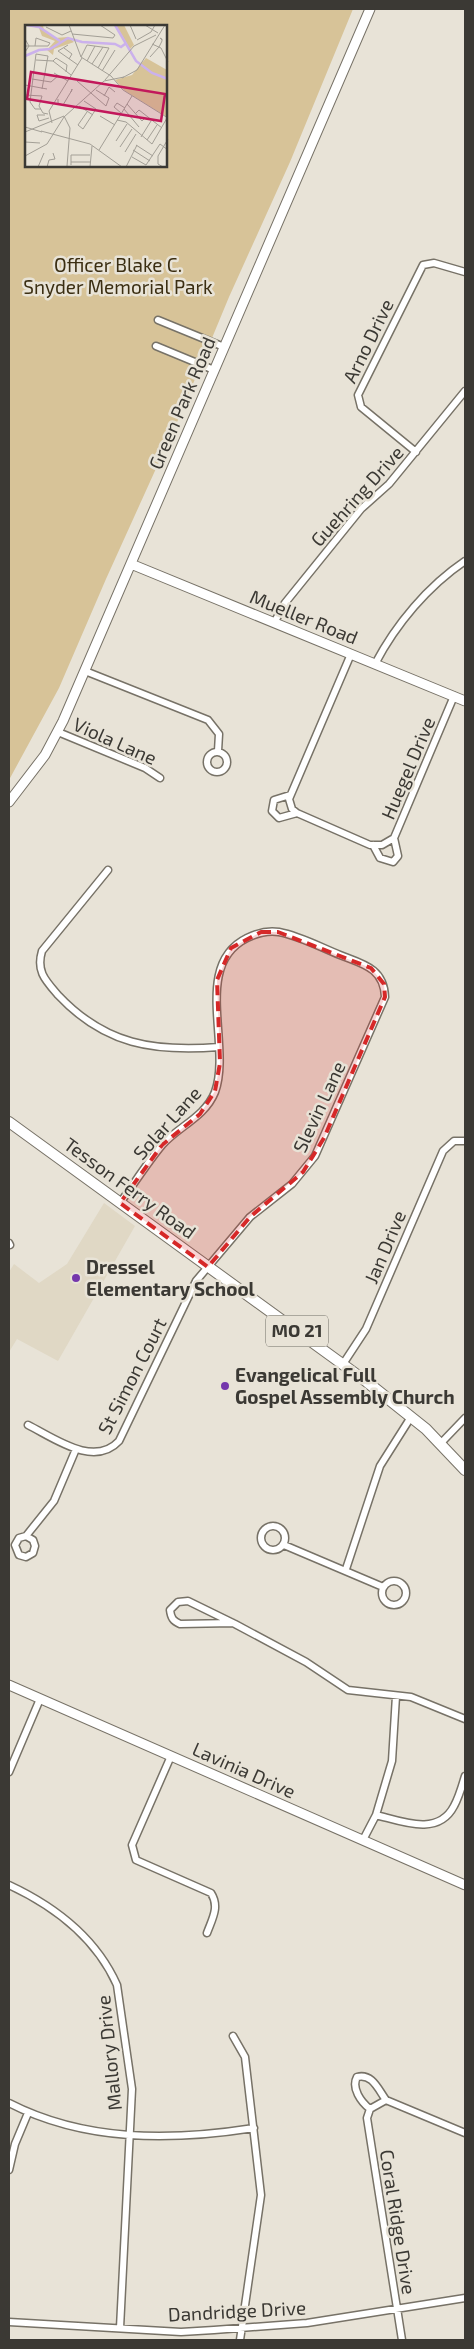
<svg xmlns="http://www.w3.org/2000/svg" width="474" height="2349" viewBox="0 0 474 2349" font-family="'Exo 2',sans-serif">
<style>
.built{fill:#e0d8c5}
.green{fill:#d7c398;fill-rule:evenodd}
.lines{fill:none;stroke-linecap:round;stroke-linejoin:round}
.street-casing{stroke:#777267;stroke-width:9}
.secondary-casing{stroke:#777267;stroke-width:11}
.primary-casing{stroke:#777267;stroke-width:12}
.street{stroke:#fff;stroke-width:6}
.secondary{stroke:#fff;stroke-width:9}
.primary{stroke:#fff;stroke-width:10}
.marked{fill:#d62828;fill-opacity:0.2;stroke:#d62828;stroke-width:4;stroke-dasharray:10 6;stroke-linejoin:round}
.poi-dot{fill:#7537ac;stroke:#e8e3d7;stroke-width:2}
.labels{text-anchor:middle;stroke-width:5;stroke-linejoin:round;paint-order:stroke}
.shield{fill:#e8e3d7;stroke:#6f6c65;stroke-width:1}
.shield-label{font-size:18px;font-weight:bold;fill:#3b3934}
.park-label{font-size:19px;fill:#3b2e12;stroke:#e8e3d7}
.street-label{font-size:19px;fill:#3b3934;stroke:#e8e3d7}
.poi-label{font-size:19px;font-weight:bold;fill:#3b3934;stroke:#e8e3d7;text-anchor:start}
.inset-river{fill:none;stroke:#cbb1ec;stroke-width:2.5}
.inset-road{fill:none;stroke:#a39f96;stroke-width:1}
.view{fill:#c2185b;fill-opacity:0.15;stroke:#c2185b;stroke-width:2.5}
.inset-edge{fill:none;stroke:#3b3934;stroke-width:2.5}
</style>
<rect width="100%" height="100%" fill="#e8e3d7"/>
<path class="built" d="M104 1203 135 1226 58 1361 17 1339 9 1352V1272L14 1264 39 1283 67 1264Z"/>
<path class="green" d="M9 9H353L290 162 229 297 178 420 106 579 59 688 9 780ZM26 26H166V166H26Z"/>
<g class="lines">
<g class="street-casing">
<path id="street" d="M158 320 224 347
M156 346 214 370
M416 452 361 407 358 395 423 265 434 263 465 272
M274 623 285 603 361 509 389 484 465 391
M351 654 289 799 292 809 297 813 370 845H382L394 838 454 696
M375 664C396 624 428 586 465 561
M85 671 208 720 219 734 218 751
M58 732 145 768 160 778
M207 762a10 10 0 1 1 20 0a10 10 0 1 1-20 0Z
M290 795 274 800 272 811 279 818 297 813
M373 845 380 858 393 862 398 856 394 838
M108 870 42 951C36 971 45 980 58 995 105 1045 154 1052 219 1047
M9 1243 10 1245
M343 1364 366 1329 443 1151 454 1141H465
M28 1425C54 1438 94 1468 119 1441L196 1281 250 1217 292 1184 315 1156 385 997C384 968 363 964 340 955 320 947 300 936 279 932 267 930 257 933 247 938 192 965 232 1045 215 1092 205 1117 179 1126 162 1145 147 1163 134 1184 120 1203
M441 1443 465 1418
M261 1538a12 12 0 1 1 24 0a12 12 0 1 1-24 0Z
M26 1536 33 1540 35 1546 33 1553 26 1557 19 1555 15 1545 19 1538 26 1536 54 1501 76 1449
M284 1545 383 1587
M346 1569 380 1466 411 1417
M382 1593a12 12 0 1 1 24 0a12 12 0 1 1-24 0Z
M233 1623 180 1624C173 1621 171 1618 170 1610L178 1602 188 1601 235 1624 306 1662 348 1690 411 1697 465 1719
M171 1756 132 1845 136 1860 211 1893C220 1907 212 1919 207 1933
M9 1772 40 1699
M376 1815C401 1821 438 1837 454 1806 459 1797 462 1786 465 1776
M363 1840 376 1815 392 1761 396 1696
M9 1885C54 1906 96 1938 117 1985L132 2089 120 2328
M233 2036 245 2057 261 2195 240 2340
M9 2103C85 2142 171 2141 254 2128
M370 2109C361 2102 351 2088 357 2077 372 2073 378 2089 386 2100
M9 2170 15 2144 28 2113
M9 2322 181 2332 214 2330 307 2323 465 2298
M402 2340 367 2118 370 2109 386 2100 465 2133"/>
</g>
<g class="secondary-casing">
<path id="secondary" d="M131 564 465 701
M9 802 45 755 63 721 370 9
M9 1685 465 1885"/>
</g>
<g class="primary-casing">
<path id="primary" d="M9 1122 367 1382 426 1429 465 1470"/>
</g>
<use href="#street" class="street"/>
<use href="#secondary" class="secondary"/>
<use href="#primary" class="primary"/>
</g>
<path class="marked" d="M261 932H278L371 968 384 984 385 997 324 1138 303 1172 250 1217 208 1267 120 1203 162 1145 200 1114 215 1091 220 1063 217 980 231 948Z"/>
<g class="poi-dot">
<circle cx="76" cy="1278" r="5"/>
<circle cx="225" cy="1386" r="5"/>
</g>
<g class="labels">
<rect class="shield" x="266" y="1315.5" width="62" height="31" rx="4"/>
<g class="shield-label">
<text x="297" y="1337">MO 21</text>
</g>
<g class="park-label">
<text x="118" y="272">Officer Blake C.<tspan x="118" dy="22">Snyder Memorial Park</tspan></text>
</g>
<g class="street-label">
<text transform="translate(368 341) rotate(-64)" y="7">Arno Drive</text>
<text transform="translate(182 403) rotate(-67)" y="7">Green Park Road</text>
<text transform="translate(357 496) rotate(-48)" y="7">Guehring Drive</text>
<text transform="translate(304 617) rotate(22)" y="7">Mueller Road</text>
<text transform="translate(115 741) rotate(24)" y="7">Viola Lane</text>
<text transform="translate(408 768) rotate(-67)" y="7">Huegel Drive</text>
<text transform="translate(319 1107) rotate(-65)" y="7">Slevin Lane</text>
<text transform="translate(167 1123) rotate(-48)" y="7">Solar Lane</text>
<text transform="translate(130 1188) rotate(36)" y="7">Tesson Ferry Road</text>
<text transform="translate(385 1247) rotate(-67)" y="7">Jan Drive</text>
<text transform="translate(132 1376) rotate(-63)" y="7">St Simon Court</text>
<text transform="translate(244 1770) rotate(24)" y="7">Lavinia Drive</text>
<text transform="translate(109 2053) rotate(-96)" y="7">Mallory Drive</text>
<text transform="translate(398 2222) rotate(81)" y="7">Coral Ridge Drive</text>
<text transform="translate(237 2311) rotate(-3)" y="7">Dandridge Drive</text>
</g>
<g class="poi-label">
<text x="86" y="1274">Dressel<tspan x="86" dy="22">Elementary School</tspan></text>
<text x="235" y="1382">Evangelical Full<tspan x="235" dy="22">Gospel Assembly Church</tspan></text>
</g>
</g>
<g transform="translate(25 25)">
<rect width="142" height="142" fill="#e8e3d7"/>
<path d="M0 0H18L19 6 30 13 43 12 49 17 29 24 28 30 22 25 30 16 17 11 14 3ZM91 0H99L109 20 105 24ZM121 33 142 45V92L100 66 90 55 107 50Z" fill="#d7c398"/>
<path class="inset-river" d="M2 0 14 2 35 16M90 0 111 36 127 48 143 54M0 31 14 25 25 24 43 13 57 17 90 19 96 22 100 19"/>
<path class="inset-road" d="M44 0 56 32 86 51 98 65 143 93M105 0 111 14M120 0 133 8M21 2 37 10 46 6M47 9 88 13 90 10 75 0M0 14 4 21 0 27M112 15 126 7 130 0M127 19 136 23 143 37M43 20 33 26 53 40M0 21H23L25 18 11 13 10 21M39 23 47 29 44 34M56 32 62 20 84 23 73 43M125 32 134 22 137 16V14L135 13 137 15M11 35 28 36 31 33 42 40 41 47M28 36 46 50M62 36 70 21M67 39 78 22M77 46 90 25M29 48 43 56M97 53 112 45 140 0M7 54 26 57 34 50M80 55 109 21 131 10M52 56 81 81 84 73 71 65M0 60 22 64M0 70 17 71 14 81 18 88 23 89M79 71 84 62 90 67M33 74V78L38 80 47 65V64L46 67M59 76 71 84 58 104 53 100 62 87M102 79 117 96 120 93M54 81 68 90M16 84H10L5 77 11 29 23 31 17 64M99 84 114 102M96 88 89 82 92 78 100 83M111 88 114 85 137 103M20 90H12L14 96 24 93M75 91 90 100M92 95 101 97 127 119 142 93M27 98 24 86 57 33M0 102 17 107M16 106 65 119 97 142M0 107 39 91 45 103 42 141M116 112 126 96M122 115 132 100M91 116 102 99M0 117 15 118M22 119 39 92 79 56 99 52M111 120 128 131M95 122 107 104M74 125 107 71M108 125 125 136M100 127 111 109M0 131 22 119M107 132 121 140 135 119 143 125M46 137H66M46 140V130H65M13 142 19 128M22 142 24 135 30 134 28 128M65 142 67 121M101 142 112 120M138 142 133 139V131L143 114"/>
<path class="view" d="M6 47 140 69 136 96 2 74Z"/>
<rect width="142" height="142" class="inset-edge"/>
</g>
<rect width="474" height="2349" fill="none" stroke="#3b3934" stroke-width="20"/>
</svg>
